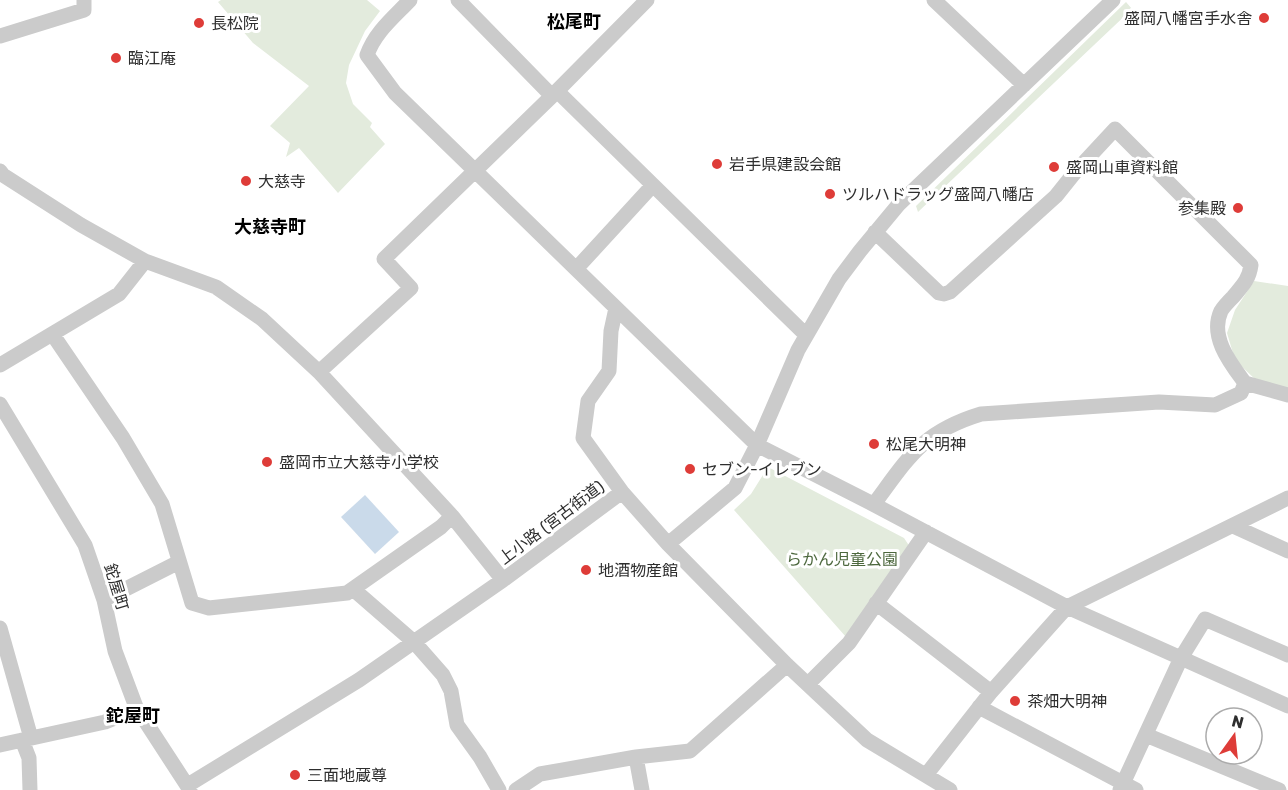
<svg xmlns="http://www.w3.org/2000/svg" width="1288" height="790" viewBox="0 0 1288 790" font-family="Rubik,'Noto Sans JP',sans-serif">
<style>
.green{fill:#e3ebdd}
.water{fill:#cadaea}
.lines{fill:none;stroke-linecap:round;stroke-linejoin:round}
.minor{stroke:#cbcbcb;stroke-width:15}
.poi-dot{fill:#de3c38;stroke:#fff;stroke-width:2}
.labels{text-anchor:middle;stroke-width:6;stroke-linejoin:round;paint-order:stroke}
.poi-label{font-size:16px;fill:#2e2e2e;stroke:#fff;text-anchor:start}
.street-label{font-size:16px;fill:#2e2e2e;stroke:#fff}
.park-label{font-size:16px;fill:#4d683e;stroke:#fff}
.neighbourhood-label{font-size:18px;font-weight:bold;fill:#000;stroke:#fff}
</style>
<rect width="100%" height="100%" fill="#fff"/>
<path class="green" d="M221 0H367L380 11 365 31 349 65 346 83 353 104 372 123 370 127 385 144 338 193 299 148 286 157 290 143 270 126 309 86 253 43 218 2Z
M1126 2 1132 9 918 212 916 206Z
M1254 281 1288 286V389L1258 382 1235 360 1227 333 1235 310Z
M768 467 904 538 910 547 846 637 734 510 751 494Z"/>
<path class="water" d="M365 495 399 532 375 554 341 517Z"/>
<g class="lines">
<path class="minor" d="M410 0C394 17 375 32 367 55L395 93 757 445 869 502 1067 607 1288 706
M458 0 552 96
M934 0 1024 85
M0 36 84 10V0
M557 91 806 335
M0 171 3 175 81 225 145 261 216 287 262 319 319 372 452 516 503 580
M576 269 653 185
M616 308 611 331 609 371 588 401 583 438 622 492 668 544 787 665 867 740 950 790
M53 335 123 438 162 504 192 603 209 608 347 593 441 527 452 516
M0 365 119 294 145 261
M319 372 411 288 384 259 552 96 647 0
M1245 383 1288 395
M0 404 85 545 104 600 115 651 136 707 190 790
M874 504C909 457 922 432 981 414L1159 402 1215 405 1241 393 1245 383C1231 364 1209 337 1221 311 1224 306 1229 301 1233 297 1242 286 1249 280 1251 265L1115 129 1076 171 1056 196 950 292 944 294 939 293 875 232
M1233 526 1288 551
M668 544 735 488 757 445 798 350 839 279 860 251 899 204 1113 0
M353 589 414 642 443 675 451 691 457 725 480 757 499 790
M104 600 179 562
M876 603 991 692
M0 628 31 738
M808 684 849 643 926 532
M979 707 1136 790
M1146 735 1279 790
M22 740 29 758 30 790
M0 745 105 722 137 709
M636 757 642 790
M926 775 991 692 1067 607 1288 498
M188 785 359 680 503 580 622 492
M516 790 540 774 636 757 690 751 787 665
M1120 790 1181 658 1205 619 1288 655"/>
</g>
<g class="poi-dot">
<circle cx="1264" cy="18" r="6"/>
<circle cx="199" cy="23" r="6"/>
<circle cx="116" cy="58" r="6"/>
<circle cx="717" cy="164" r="6"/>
<circle cx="1054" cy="167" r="6"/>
<circle cx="246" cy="181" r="6"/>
<circle cx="830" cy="194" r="6"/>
<circle cx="1238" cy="208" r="6"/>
<circle cx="874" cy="444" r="6"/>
<circle cx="267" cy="462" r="6"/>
<circle cx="690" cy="469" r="6"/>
<circle cx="586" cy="570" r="6"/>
<circle cx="1015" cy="701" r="6"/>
<circle cx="295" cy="775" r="6"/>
</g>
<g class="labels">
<g class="poi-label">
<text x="1252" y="24" text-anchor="end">盛岡八幡宮手水舎</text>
<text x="211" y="29">長松院</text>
<text x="128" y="64">臨江庵</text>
<text x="729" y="170">岩手県建設会館</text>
<text x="1066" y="173">盛岡山車資料館</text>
<text x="258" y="187">大慈寺</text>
<text x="842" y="200">ツルハドラッグ盛岡八幡店</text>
<text x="1226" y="214" text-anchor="end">参集殿</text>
<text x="886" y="450">松尾大明神</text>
<text x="279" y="468">盛岡市立大慈寺小学校</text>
<text x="702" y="475">セブン-イレブン</text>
<text x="598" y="576">地酒物産館</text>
<text x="1027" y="707">茶畑大明神</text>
<text x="307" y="781">三面地蔵尊</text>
</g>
<g class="street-label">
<text transform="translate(551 522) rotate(-37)" y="6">上小路 (宮古街道)</text>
<text transform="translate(117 587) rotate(73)" y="6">鉈屋町</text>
</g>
<g class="park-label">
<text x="842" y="565">らかん児童公園</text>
</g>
<g class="neighbourhood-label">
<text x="574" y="28">松尾町</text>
<text x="270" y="233">大慈寺町</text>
<text x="133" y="722">鉈屋町</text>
</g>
</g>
<g transform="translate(1234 736) rotate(15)"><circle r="28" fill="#ffffff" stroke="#ababab" stroke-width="1.5"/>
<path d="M0-4.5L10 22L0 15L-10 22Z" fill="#de3c38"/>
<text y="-9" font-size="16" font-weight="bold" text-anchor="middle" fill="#2e2e2e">N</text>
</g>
</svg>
